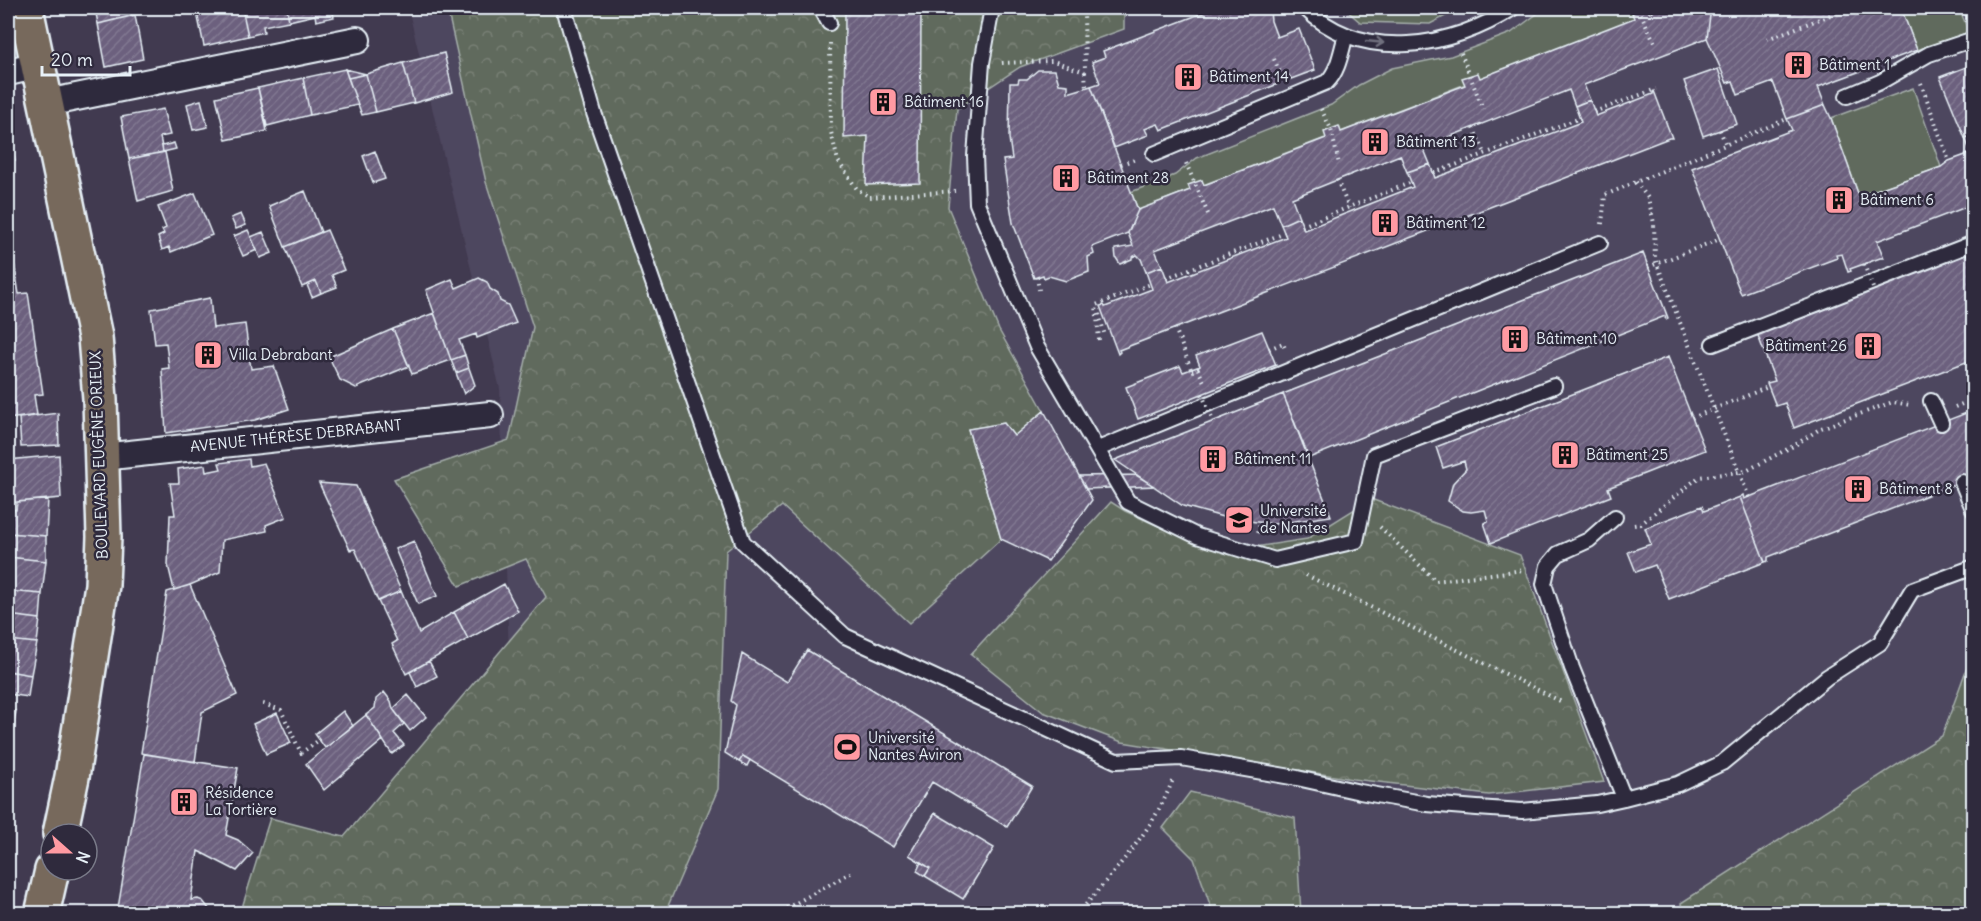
<svg xmlns="http://www.w3.org/2000/svg" width="1981" height="921" viewBox="0 0 1981 921" font-family="Delius,sans-serif">
<style>
.built{fill:#4e465e}
.grass{fill:#616a5d;stroke:#a4aeaa;stroke-width:1.5}
.forest{fill:url(#forest-crowns);stroke:#a4aeaa;stroke-width:1.5}
.building{fill:url(#building-hatch);stroke:#e8f1f8;stroke-width:1.5}
.lines{fill:none;stroke-linecap:round;stroke-linejoin:round}
.lane-casing{stroke:#e8f1f8;stroke-width:18}
.street-casing{stroke:#e8f1f8;stroke-width:30}
.primary-casing{stroke:#e8f1f8;stroke-width:38}
.path{stroke:#e8f1f8;stroke-width:4;stroke-dasharray:1.5 4.5;stroke-linecap:butt}
.lane{stroke:#2f2a3d;stroke-width:14}
.street{stroke:#2f2a3d;stroke-width:26}
.primary{stroke:#77695c;stroke-width:33}
.path-bridge{stroke:#e8f1f8;stroke-width:4;stroke-dasharray:1.5 4.5;stroke-linecap:butt}
.oneway{stroke:#70707e}
.labels{text-anchor:middle;stroke-width:5;stroke-linejoin:round;paint-order:stroke}
.poi-label{font-size:15px;fill:#e8f1f8;stroke:#2f2a3d;text-anchor:start}
.street-label{font-size:15px;fill:#e8f1f8;stroke:#2f2a3d}
</style>
<defs>
<pattern id="forest-crowns" width="20" height="18" patternUnits="userSpaceOnUse" patternTransform="scale(1.5)"><rect width="20" height="18" fill="#616a5d"/><path d="M2 6a3 3 0 1 1 6 0M12 15a3 3 0 1 1 6 0" fill="none" stroke="#788075"/></pattern>
<pattern id="building-hatch" width="6" height="6" patternUnits="userSpaceOnUse" patternTransform="scale(1.5)"><rect width="6" height="6" fill="#6c617e"/><path d="M-1 1l2-2M0 6l6-6M5 7l2-2" fill="none" stroke="#817891"/></pattern>
</defs>
<rect width="100%" height="100%" fill="#413a50"/>
<filter id="ink" filterUnits="userSpaceOnUse"><feTurbulence type="fractalNoise" baseFrequency=".0167" numOctaves="2"/><feDisplacementMap in="SourceGraphic" scale="12" xChannelSelector="R" yChannelSelector="G"/><feConvolveMatrix kernelMatrix="1 2 1 2 8 2 1 2 1" color-interpolation-filters="sRGB"/></filter>
<g filter="url(#ink)">
<path class="built" d="M408 8H1973L1974 651 1942 736 1682 903V913H1301L1295 818 1163 828 1194 859 1213 913H663L516 867 500 389Z"/>
<path class="grass" d="M1344 8H1461L1430 24 1360 22Z
M1545 8H1663L1138 210 1131 192 1175 175 1197 158 1331 105 1359 85 1392 68 1451 56 1511 33Z
M1901 8H1959L1969 32 1917 50Z
M1913 88 1941 167 1859 196 1831 118Z"/>
<path class="forest" d="M447 8H1124V29L1020 67 957 109 948 207 999 330 1044 411 1014 436 1004 423 968 429 1001 539 909 623 782 506 726 551 718 789 665 913 240 914 270 818 344 837 546 597 526 559 459 586 394 479 509 440 533 327 486 182Z
M1371 499 1520 555 1604 782 1489 795 1353 779 1122 742 1043 712 971 654 1111 502 1125 511 1192 541 1236 550 1307 539Z
M1973 651V913H1682L1681 903 1942 736Z
M1190 792 1295 818 1301 913H1213L1194 859 1163 828Z"/>
<path class="building" d="M95 8H141L142 13 98 24Z
M196 8H242L248 36 204 46Z
M242 8H287L289 21 263 26 264 32 248 36Z
M287 8H332L334 17 316 21 315 15 289 21Z
M869 8H921L920 183 866 185 868 136 844 138 845 13H869Z
M1216 8H1258L1259 10H1270L1271 21 1277 37 1299 29 1315 70 1291 79 1288 73 1276 78 1278 84 1161 130 1158 124 1145 129 1148 135 1114 148 1091 86 1100 83 1092 62 1105 57 1103 51Z
M1647 8 1649 12 1662 8H1711L1707 38 1584 85 1590 100 1575 106 1569 90 1423 147 1430 164 1419 168 1407 172 1400 155 1292 198 1299 217 1281 225 1273 205 1155 250 1162 266 1146 272 1141 259 1137 255 1132 257V259L1120 264 1116 258 1115 249 1133 246 1128 233 1138 210 1190 190 1188 185 1202 180 1204 185 1326 138 1324 132 1331 129 1339 126 1341 132 1465 85 1462 78 1478 73 1480 78 1634 18 1632 13Z
M1711 8H1901L1917 50 1818 87 1825 105 1787 119 1773 82 1738 95 1733 81 1727 83 1707 38Z
M135 15 143 59 106 67 98 24Z
M444 53 453 92 414 103 403 63Z
M403 63 414 103 376 112 366 74Z
M1974 64V135L1965 138 1940 77Z
M345 69 358 105 310 115 303 78Z
M345 69 366 74 348 78Z
M1718 69 1737 124 1703 136 1684 81Z
M1038 70H1055L1059 84 1068 85V93L1091 86 1138 210 1128 233 1092 247 1094 254 1088 257 1089 272 1066 281 1049 276 1044 278 1043 275 1034 278 1013 223 1003 160 1012 159 1009 138 1010 83H1018L1019 79H1027Z
M366 74 376 112 362 115 348 78Z
M303 78 310 115 267 126 258 88Z
M258 88 267 131 226 140 216 97Z
M1654 91 1672 138H1669L1119 350 1120 352 1118 354 1100 306 1104 305 1105 307 1152 289 1146 272 1162 266 1168 282 1286 237 1281 225 1299 217 1304 230 1413 187 1407 172 1430 164 1435 178 1581 122 1575 106 1582 103 1590 100 1596 116 1653 94V92Z
M201 100 208 127 193 130 187 104Z
M1825 105 1831 118 1859 196 1941 167 1949 161 1971 153 1965 138 1974 135V204L1877 241 1884 258H1880L1864 264 1850 269 1851 271 1848 272 1842 254 1836 255 1837 258 1741 294 1692 168 1792 130 1787 119Z
M163 109 170 135 160 137 163 152 129 159 121 117Z
M8 125 15 160 8 161Z
M174 143 176 149 163 152 162 146Z
M375 151 385 179 373 183 363 156Z
M165 152 173 191 138 201 129 159Z
M305 191 321 232 285 247 269 206Z
M195 193 212 235 171 252 169 247 162 250 158 237 164 234 162 230 166 228 158 207Z
M241 214 246 225 236 229 231 218Z
M8 230 15 268 8 270Z
M248 230 257 250 243 256 234 236Z
M327 230 344 270 332 275 337 287 321 293 316 281 302 287 285 247Z
M263 232 272 253 260 258 251 237Z
M1974 249V359L1794 428 1785 403 1776 406 1767 383 1775 381 1757 333Z
M1643 253 1668 318 1666 319 1665 316 1309 458 1283 394Z
M15 268 19 294 28 293 43 394 34 395 37 415 8 419V270Z
M479 278 487 282 490 289 498 294 500 301 508 305 516 323 477 338 476 334 459 340 465 355 451 360 426 290 452 279 456 288Z
M316 281 321 293 312 297 307 285Z
M210 298 213 328 245 324 251 369 274 366 289 409 255 420 166 433 162 369 169 368 166 343 155 344 151 309Z
M434 313 451 360 412 374 393 329Z
M393 329 409 366 356 388 340 380 329 357Z
M1262 331 1276 365 1138 419 1126 387 1180 366 1183 372 1200 366 1196 356Z
M465 355 469 368 456 373 451 360Z
M1668 357 1705 450 1608 488 1611 496 1491 543 1484 523 1488 521 1485 510 1471 512 1463 511 1448 501 1453 483 1466 469 1464 461 1443 468 1436 447Z
M469 368 475 385 464 394 456 373Z
M1283 394 1331 516 1275 524 1230 519 1183 506 1115 460Z
M1974 410V477L1768 557V561L1765 562 1740 497 1743 495 1744 499Z
M1044 411 1092 500 1048 561 1001 539 968 429 1004 423 1014 436Z
M58 413 59 445 21 447 19 418Z
M59 455 61 498 8 503V460Z
M249 459 250 466 264 463 286 517 266 525 267 531 222 540 220 572 190 585 174 590 168 565 170 515H175L170 483H179L178 469 205 465 206 472 221 469 219 463Z
M1136 475 1154 486 1086 489 1079 476Z
M319 483 356 486 401 591 378 601 355 549 350 550Z
M1740 497 1765 562 1669 599 1655 565 1636 572 1628 552 1651 544 1645 528 1702 506 1704 511Z
M48 499 46 536 8 533V511L9 509 16 510 17 502Z
M8 533 46 536V561L8 557Z
M414 541 437 596 418 604 395 549Z
M8 557 46 561 42 594 8 591Z
M504 584 518 611 468 639 454 612Z
M190 585 237 695 202 712 195 762 141 753 167 592Z
M8 591 42 594 40 619 8 615Z
M401 591 419 633 454 612 468 639 406 674 392 644 397 641 378 601Z
M8 615 40 619 37 643 8 640Z
M8 640 37 643 31 675 8 671Z
M807 650 1032 786 1007 827 932 782 893 847 743 756 739 762 725 753 736 705 731 701 742 654 787 682Z
M429 661 437 676 417 687 410 672Z
M8 671 31 675 28 697 8 694Z
M384 692 391 701 393 709 404 724 394 733 404 745 392 754 366 715 375 708 376 699Z
M408 695 426 717 410 731 393 709Z
M8 710 16 711 10 746 8 745Z
M343 711 353 726 325 748 315 734Z
M277 713 291 743 266 754 253 724Z
M366 715 383 740 324 790 306 764Z
M144 754 238 768 226 835 238 840 253 853 237 871 198 851 191 900 198 899 203 901 213 914H117Z
M743 756 750 760 747 766 739 762Z
M935 813 994 848 963 899 925 876 930 868 909 855Z
M921 862 930 868 925 876 917 871Z"/>
<g class="lines">
<g class="lane-casing">
<path id="lane" d="M564 8 594 113 743 542 845 636 1116 761 1181 758 1297 778 1360 792 1427 804 1477 808 1522 811 1597 804 1624 798 1678 784 1722 763 1827 677 1880 643 1912 590 1974 567
M821 8 829 23
M992 8 982 63 975 156 977 203 1037 347 1128 502 1197 536 1275 560 1356 541 1374 455 1554 386
M1305 8C1362 64 1452 48 1513 8
M1847 96 1880 82 1929 54 1974 39
M1154 154 1327 82C1339 70 1341 51 1346 35
M1713 344 1974 243
M1931 401 1941 423
M1098 449 1600 243
M1962 482 1974 511
M1615 517 1589 540 1558 554 1548 566 1544 584 1572 668 1624 798"/>
</g>
<g class="street-casing">
<path id="street" d="M8 72 39 65
M47 103 357 40
M102 457 490 415"/>
</g>
<g class="primary-casing">
<path id="primary" d="M26 8 95 337 100 399 104 537 102 585 72 777 60 834
M42 914 52 870"/>
</g>
<path class="path" d="M1180 8 1186 9 1190 8
M1264 8 1265 10
M1638 8 1655 43
M1964 8 1969 19
M1767 39 1849 8
M830 43 831 132 838 161 857 189 870 197 955 191
M1461 53 1483 109
M1274 59 1282 77
M1002 63 1053 61 1085 72 1084 8
M1085 72 1086 89
M1921 83 1949 161
M1321 109 1331 129 1339 164
M1594 112 1656 89
M1473 128 1485 153
M1720 130 1726 145
M1186 163 1208 214
M1121 164 1136 159
M1434 173 1580 118
M1337 180 1349 208
M1636 182 1648 198 1654 223 1655 259 1749 497
M1602 224 1605 195 1787 119
M1302 226 1412 182
M1648 267 1720 239
M1037 277 1039 290
M1166 278 1285 233
M1099 314 1105 336
M1175 328 1191 369
M1099 340 1096 305 1151 284
M1269 349 1283 343 1286 351
M1192 371 1198 369 1204 382
M1955 407 1974 399
M1692 418 1768 387
M1634 525 1641 524 1699 477 1746 471 1795 445 1821 428 1893 402 1910 405
M1380 527 1436 581 1524 570
M1257 533 1261 522
M1306 575 1562 702
M263 704 281 710 301 753 319 740
M776 914 854 871
M1078 914C1113 871 1154 831 1173 779"/>
<use href="#lane" class="lane"/>
<use href="#street" class="street"/>
<use href="#primary" class="primary"/>
<path class="path-bridge" d="M1864 264 1873 288
M1202 394 1213 421"/>
</g>
<defs><path id="oneway-shaft" d="M-6 0H5M1.5-3L5.5 0L1.5 3" fill="none" stroke-width="1.6" stroke-linecap="round" stroke-linejoin="round" transform="scale(1.5)"/></defs>
<use class="oneway" href="#oneway-shaft" transform="translate(1375 42) rotate(6)"/>
</g>
<defs>
<g id="building-square" transform="scale(1.5)"><rect x="-9" y="-9" width="18" height="18" rx="4" fill="#ff9aa2" stroke="#2f2a3d"/><path d="M-4-6H4V6H1V3H-1V6H-4ZM-2.5-4.3h1.7v1.8h-1.7ZM.8-4.3h1.7v1.8H.8ZM-2.5-1h1.7V.8h-1.7ZM.8-1h1.7V.8H.8Z" fill="#111"/></g>
<g id="university-square" transform="scale(1.5)"><rect x="-9" y="-9" width="18" height="18" rx="4" fill="#ff9aa2" stroke="#2f2a3d"/><path d="M0-5L7-2L0 1L-7-2ZM-4 1L0 2.5L4 1V4Q0 6-4 4Z" fill="#111"/></g>
<g id="stadium-square" transform="scale(1.5)"><rect x="-9" y="-9" width="18" height="18" rx="4" fill="#ff9aa2" stroke="#2f2a3d"/><path d="M0-5a6.5 5 0 1 0 0 10a6.5 5 0 1 0 0-10ZM-3.5-1.8h7v3.6h-7Z" fill="#111"/></g>
</defs>
<g fill-rule="evenodd">
<use href="#building-square" x="1798" y="65"/>
<use href="#building-square" x="1188" y="77"/>
<use href="#building-square" x="883" y="102"/>
<use href="#building-square" x="1375" y="142"/>
<use href="#building-square" x="1066" y="178"/>
<use href="#building-square" x="1839" y="200"/>
<use href="#building-square" x="1385" y="223"/>
<use href="#building-square" x="1515" y="339"/>
<use href="#building-square" x="1868" y="346"/>
<use href="#building-square" x="208" y="355"/>
<use href="#building-square" x="1565" y="455"/>
<use href="#building-square" x="1213" y="459"/>
<use href="#building-square" x="1858" y="489"/>
<use href="#university-square" x="1239" y="520"/>
<use href="#stadium-square" x="847" y="747"/>
<use href="#building-square" x="184" y="802"/>
</g>
<g class="labels">
<g class="poi-label">
<text x="1819" y="70">Bâtiment 1</text>
<text x="1209" y="82">Bâtiment 14</text>
<text x="904" y="107">Bâtiment 16</text>
<text x="1396" y="147">Bâtiment 13</text>
<text x="1087" y="183">Bâtiment 28</text>
<text x="1860" y="205">Bâtiment 6</text>
<text x="1406" y="228">Bâtiment 12</text>
<text x="1536" y="344">Bâtiment 10</text>
<text x="1847" y="351" text-anchor="end">Bâtiment 26</text>
<text x="229" y="360">Villa Debrabant</text>
<text x="1586" y="460">Bâtiment 25</text>
<text x="1234" y="464">Bâtiment 11</text>
<text x="1879" y="494">Bâtiment 8</text>
<text x="1260" y="516">Université<tspan x="1260" dy="17">de Nantes</tspan></text>
<text x="868" y="743">Université<tspan x="868" dy="17">Nantes Aviron</tspan></text>
<text x="205" y="798">Résidence<tspan x="205" dy="17">La Tortière</tspan></text>
</g>
<g class="street-label">
<text transform="translate(296 436) rotate(-6)" y="5">AVENUE THÉRÈSE DEBRABANT</text>
<text transform="translate(99 455) rotate(-92)" y="5">BOULEVARD EUGÈNE ORIEUX</text>
</g>
</g>
<rect width="1981" height="921" fill="none" stroke="#2f2a3d" stroke-width="30"/>
<rect x="15" y="15" width="1951" height="891" fill="none" stroke="#e8f1f8" stroke-width="2" filter="url(#ink)"/>
<g transform="translate(69 852) rotate(111)"><circle r="28" fill="#2f2a3d" stroke="#797a88" stroke-width="1.5"/>
<path d="M0-4.5L10 22L0 15L-10 22Z" fill="#ff9aa2"/>
<text y="-9" font-size="16" font-weight="bold" text-anchor="middle" fill="#e8f1f8">N</text>
</g>
<path d="M42 66v9h88v-9" fill="none" stroke="#e8f1f8" stroke-width="3"/>
<text x="51" y="66" font-size="18" fill="#e8f1f8" stroke="#2f2a3d" stroke-width="4.5" paint-order="stroke">20 m</text>
</svg>
